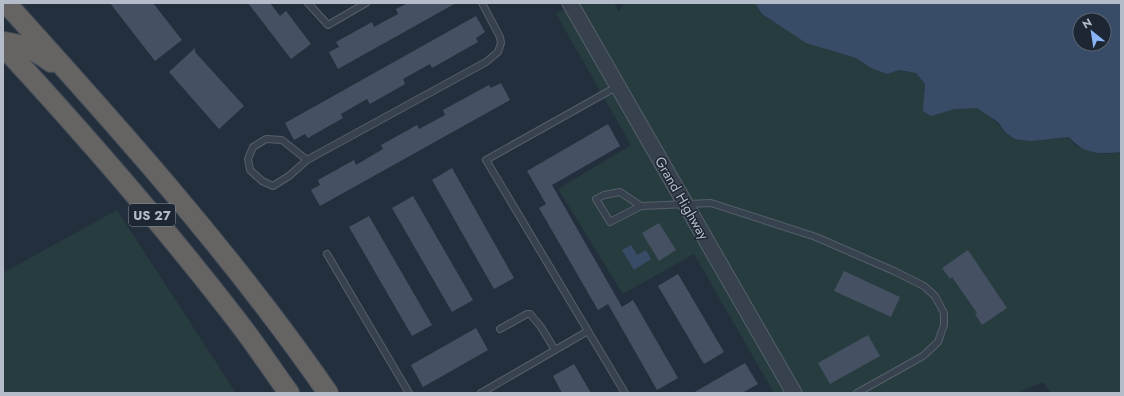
<svg xmlns="http://www.w3.org/2000/svg" width="1124" height="396" viewBox="0 0 1124 396" font-family="Jost,sans-serif">
<style>
.green{fill:#263c3f}
.water{fill:#394c67;fill-rule:evenodd}
.building{fill:#455162}
.lines{fill:none;stroke-linecap:round;stroke-linejoin:round}
.service-casing{stroke:#565f6c;stroke-width:8}
.tertiary-casing{stroke:#565f6c;stroke-width:17}
.trunk-casing{stroke:#434c59;stroke-width:22}
.service{stroke:#38414e;stroke-width:6}
.tertiary{stroke:#38414e;stroke-width:15}
.trunk{stroke:#656462;stroke-width:20}
.labels{text-anchor:middle;stroke-width:3;stroke-linejoin:round;paint-order:stroke}
.shield{fill:#1d2633;stroke:#878f9c;stroke-width:1}
.shield-label{font-size:13px;font-weight:bold;fill:#b4bcc9}
.street-label{font-size:14px;fill:#b4bcc9;stroke:#1d2633}
</style>
<rect width="100%" height="100%" fill="#242f3e"/>
<path class="green" d="M579 3H614L619 12 624 3H755L762 14 773 22 831 51 856 58 871 68 887 74 899 70 916 73 925 84 924 96 931 116C943 112 965 105 977 108 985 110 1000 125 1005 132L1051 139 1069 137 1076 146 1104 154 1121 152V393H1051L1043 382 1017 393H802L672 169 625 82Z
M568 7 788 393H774L694 254 623 294 558 189 631 145 556 14Z
M117 210 236 393H3V273Z"/>
<path class="water" d="M755 3H1121V152C1098 154 1085 155 1069 137L1031 141 1015 139 1005 132 998 122 977 108 955 109 931 116 923 111 925 84 916 73 899 70 887 74 871 68 856 58 806 43 762 14ZM1080 20H1104V44H1080Z
M631 245 637 255 646 250 651 259 634 270 622 250Z"/>
<path class="building" d="M110 3H153L182 40 155 61Z
M248 3H270L280 16 286 11 311 44 291 59Z
M408 3H456L338 69 329 52 339 47 336 42 372 22 374 27 398 14 396 9Z
M476 16 485 32 476 38 478 42 432 68 430 64 403 79 405 84 370 104 367 99 341 114 343 118 308 138 305 134 294 140 285 123Z
M195 48V52L244 106 219 129 169 72Z
M501 83 510 100 320 206 311 190 320 185 318 180 354 160 356 165 383 149 381 145 417 125 419 129 445 115 443 110 489 85 491 88Z
M608 124 620 146 552 185 622 307 633 300 678 378 657 390 608 304 598 310 539 208 546 204 527 171Z
M452 168 514 278 494 289 432 180Z
M413 196 473 300 452 312 392 208Z
M369 216 432 325 412 336 349 227Z
M659 223 676 250 659 261 642 233Z
M968 250 1007 308 982 325 975 314 977 313 952 277 950 279 942 268Z
M844 271 900 297 891 317 834 291Z
M678 274 724 352 704 364 658 286Z
M476 328 488 350 423 387 411 365Z
M868 335 880 356 830 384 818 363Z
M745 363 758 384 742 393H693Z
M574 364 591 393H562L553 376Z"/>
<g class="lines">
<g class="service-casing">
<path id="service" d="M308 3 328 25 366 3
M618 86 486 160 625 393
M307 160 282 140 266 139 253 147 248 159 250 170 262 181 273 186 289 176 307 160 486 62 498 52 501 43 500 37 482 3
M641 206 620 192 604 195 596 199 610 222 641 206 711 203 816 237 894 271 924 286 935 296 944 313V325L938 342 923 356 857 393
M327 254 409 393
M500 329 527 314H530L541 327 555 350
M481 393 588 331"/>
</g>
<g class="tertiary-casing">
<path id="tertiary" d="M570 3 794 393"/>
</g>
<g class="trunk-casing">
<path id="trunk" d="M6 3C119 128 232 254 328 393
M3 42C23 45 35 50 51 62
M3 46C86 136 167 229 242 327 258 348 273 371 289 393"/>
</g>
<use href="#service" class="service"/>
<use href="#tertiary" class="tertiary"/>
<use href="#trunk" class="trunk"/>
</g>
<g class="labels">
<rect class="shield" x="129" y="204" width="46" height="22" rx="3"/>
<g class="shield-label">
<text x="152" y="220">US 27</text>
</g>
<g class="street-label">
<text transform="translate(682 198) rotate(60)" y="5">Grand Highway</text>
</g>
</g>
<rect width="1124" height="396" fill="none" stroke="#b4bcc9" stroke-width="8"/>
<g transform="translate(1092 32) rotate(330)"><circle r="19" fill="#1d2633" stroke="#59626f"/>
<path d="M0-3L7 15L0 10L-7 15Z" fill="#8ab4f8"/>
<text y="-6" font-size="11" font-weight="bold" text-anchor="middle" fill="#b4bcc9">N</text>
</g>
</svg>
